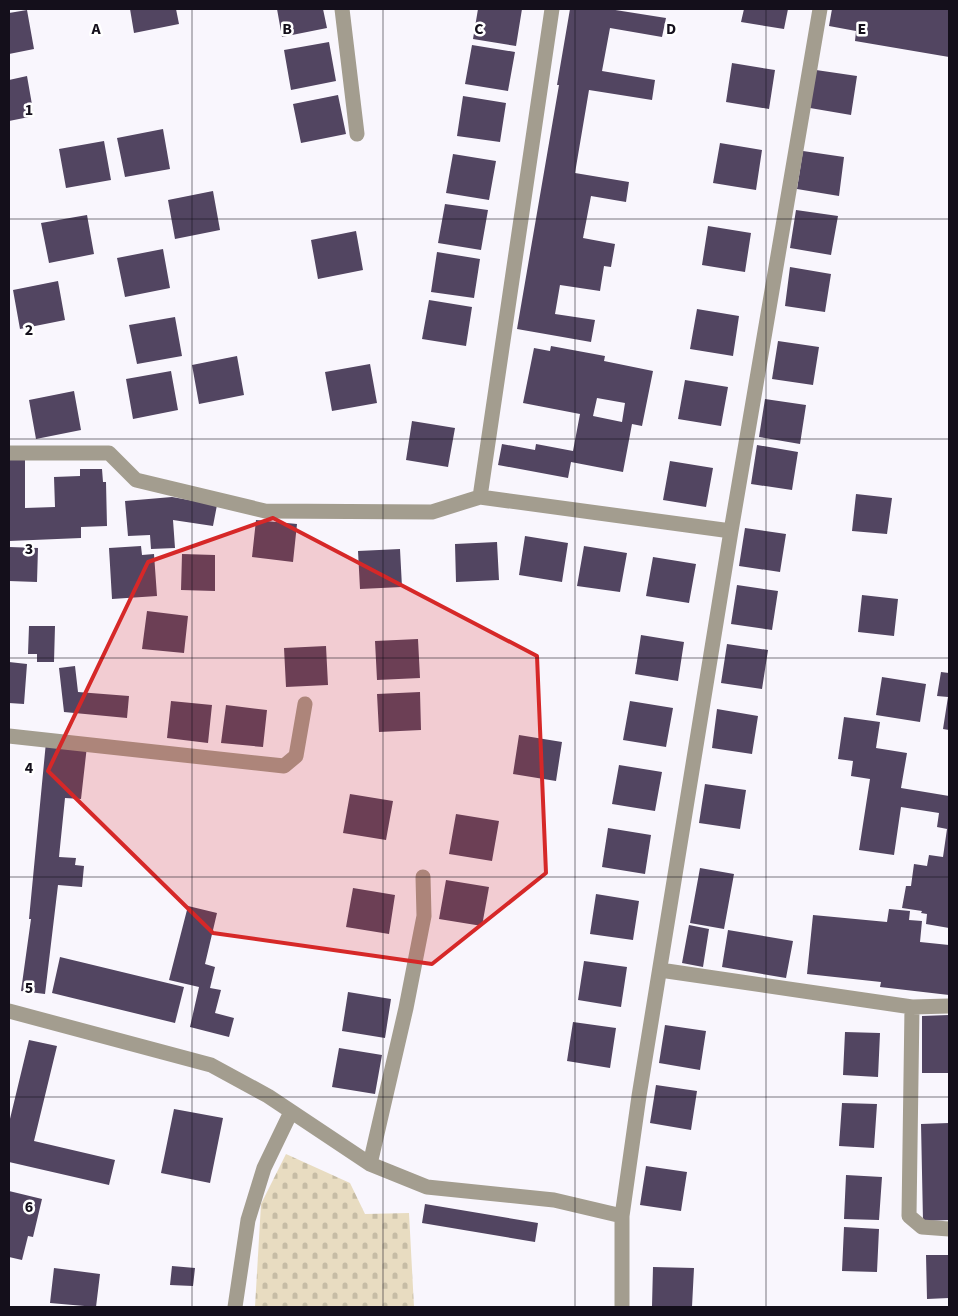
<svg xmlns="http://www.w3.org/2000/svg" width="958" height="1316" viewBox="0 0 958 1316" font-family="'Source Sans 3',sans-serif">
<style>
.cemetery{fill:url(#cemetery-stones)}
.building{fill:#524561;fill-rule:evenodd}
.lines{fill:none;stroke-linecap:round;stroke-linejoin:round}
.minor{stroke:#a39d8f;stroke-width:15}
.marked{fill:#d62828;fill-opacity:0.2;stroke:#d62828;stroke-width:4;stroke-linejoin:round}
.grid{fill:none;stroke:#140f1b;stroke-width:1;stroke-opacity:0.55}
.grid-label{font-size:16px;text-anchor:middle;font-weight:bold;fill:#140f1b;stroke:#fff;stroke-width:5;stroke-linejoin:round;paint-order:stroke}
</style>
<defs>
<pattern id="cemetery-stones" width="16" height="16" patternUnits="userSpaceOnUse" patternTransform="scale(1.25)"><rect width="16" height="16" fill="#e8dcc1"/><path d="M2 7V4a2 2 0 0 1 4 0v3zM10 15v-3a2 2 0 0 1 4 0v3z" fill="#c6bca5"/></pattern>
</defs>
<rect width="100%" height="100%" fill="#f9f6fd"/>
<path class="cemetery" d="M286 1154 350 1183 365 1214 409 1213 414 1307H255L261 1204Z"/>
<path class="building" d="M130 9H176L179 24 134 33Z
M277 9H323L327 28 282 37Z
M478 9H522L516 46 473 39Z
M570 9H609L666 18 662 37 610 28 602 71 655 80 652 100 589 90 575 173 629 182 626 202 591 196 583 238 615 244 611 267 604 266 600 291 560 285 555 314 595 320 591 342 517 329 559 85H557Z
M744 9H788L784 29 741 22Z
M832 9H949V57L855 41 856 31 829 26Z
M27 10 34 49 9 54V13Z
M329 42 336 81 291 90 284 50Z
M472 45 515 52 508 91 465 84Z
M732 63 775 70 769 109 726 102Z
M816 70 857 76 851 115 810 108Z
M27 76 34 116 9 121V80Z
M338 95 346 134 301 143 293 104Z
M463 96 506 103 500 142 457 136Z
M163 129 170 169 125 177 117 138Z
M104 141 111 180 66 188 59 149Z
M720 143 762 150 756 190 713 183Z
M803 151 844 157 839 196 797 189Z
M453 154 496 161 489 200 446 193Z
M213 191 220 230 175 239 168 200Z
M445 204 488 210 481 250 438 243Z
M796 210 838 216 831 255 790 248Z
M87 215 94 254 49 263 41 223Z
M708 226 751 233 745 272 702 265Z
M356 231 363 270 318 279 311 240Z
M163 249 170 288 125 297 117 258Z
M437 252 480 259 474 298 431 292Z
M790 267 831 274 825 312 785 306Z
M58 281 65 320 20 329 13 290Z
M429 300 472 307 466 346 422 339Z
M697 309 739 316 733 356 690 349Z
M175 317 182 356 137 364 129 325Z
M778 341 819 347 813 385 772 379Z
M551 346 605 356 604 361 653 371 642 426 632 424 623 472 571 462 568 478 498 465 502 444 535 450 536 444 573 451 580 414 523 403 534 348 550 351ZM597 398 625 403 622 422 593 416Z
M237 356 244 395 199 404 192 365Z
M370 364 377 403 332 411 325 372Z
M171 371 178 410 133 419 126 379Z
M685 380 728 387 721 426 678 419Z
M74 391 81 430 36 439 29 400Z
M765 399 806 405 800 444 759 437Z
M412 421 455 428 448 467 406 460Z
M757 445 798 452 792 490 751 484Z
M9 459H25V508L55 507 54 477 80 476V469H102L103 482H106L107 526 81 527V538L9 541Z
M670 461 713 468 706 507 663 500Z
M856 494 892 498 887 534 852 531Z
M172 497 217 505 213 526 173 520 175 548 151 549 150 535 128 536 125 501Z
M256 520 297 524 293 562 252 557Z
M745 528 786 534 780 572 739 566Z
M525 536 568 543 562 582 519 575Z
M497 542 499 580 456 582 455 544Z
M141 546 142 555 154 554 157 596 112 599 109 548Z
M584 546 627 553 620 592 577 586Z
M9 547 38 548 37 582 9 581Z
M400 549 402 587 360 589 358 551Z
M182 554 215 555V591L181 590Z
M653 557 696 564 689 603 646 596Z
M737 585 778 591 772 630 731 624Z
M862 595 898 599 894 636 858 632Z
M147 611 188 616 184 653 142 649Z
M29 626H55L54 662H37V654H28Z
M641 635 684 642 678 681 635 674Z
M418 639 420 678 377 680 375 641Z
M727 644 768 650 762 689 721 683Z
M326 646 328 685 286 687 284 648Z
M9 662 27 664 24 704 9 703Z
M75 666 78 692 129 696 127 718 64 712 59 668Z
M941 672 949 673V730L943 729 948 697 937 696Z
M882 677 926 684 920 722 876 715Z
M420 692 421 730 379 732 377 694Z
M171 701 212 705 208 743 167 738Z
M630 701 673 708 666 747 623 740Z
M226 705 267 710 263 747 221 743Z
M717 709 758 716 752 754 712 748Z
M844 717 880 722 876 748 907 753 901 788 949 796V928L926 924 927 914 921 913 922 911 902 908 906 886H911L914 864 927 866 929 855 943 857 947 829 937 827 939 813 901 807 894 855 859 850 870 779 851 776 853 761 838 759Z
M519 735 562 742 556 781 513 774Z
M46 742 87 746 81 799 65 798 59 857 76 858 75 865 84 866 82 887 58 885 45 994 21 991 31 919H29Z
M619 765 662 772 655 811 612 804Z
M705 784 746 790 740 829 699 823Z
M350 794 393 801 386 840 343 833Z
M456 814 499 821 492 861 449 854Z
M608 828 651 835 645 874 602 867Z
M700 868 734 874 724 929 690 923Z
M446 880 489 887 482 926 439 919Z
M353 888 395 895 389 934 346 927Z
M596 894 639 901 633 940 590 934Z
M188 906 217 913 205 964 215 967 210 988 221 990 215 1013 234 1018 229 1037 190 1027 199 987 169 980Z
M889 909 910 911 909 920 922 921 920 942 949 945V995L880 987 881 982 807 974 813 915 887 922Z
M689 925 709 929 703 967 682 963Z
M728 930 793 941 786 978 722 967Z
M60 957 184 987 175 1023 52 993Z
M584 961 627 967 621 1007 578 1000Z
M348 992 391 999 385 1038 342 1031Z
M949 1015V1073H922V1016Z
M573 1022 616 1028 610 1068 567 1061Z
M665 1025 706 1031 700 1070 659 1063Z
M845 1032 880 1033 878 1077 843 1075Z
M29 1040 57 1046 34 1141 115 1160 109 1185 9 1162V1123Z
M339 1048 382 1055 375 1094 332 1087Z
M656 1085 697 1091 691 1130 650 1123Z
M842 1103 877 1104 874 1148 839 1146Z
M174 1109 223 1118 210 1183 161 1173Z
M949 1123V1220L923 1221 921 1124Z
M646 1166 687 1172 681 1211 640 1205Z
M846 1175 882 1177 879 1220 844 1219Z
M9 1191 42 1199 33 1237 28 1236 22 1260 9 1257Z
M425 1204 538 1223 535 1242 422 1223Z
M844 1227 879 1229 877 1272 842 1271Z
M926 1255H949V1298L927 1299Z
M172 1266 195 1268 193 1286 170 1285Z
M653 1267 694 1268 692 1307 652 1306Z
M54 1268 100 1274 96 1307 50 1303Z"/>
<g class="lines">
<path class="minor" d="M342 9 357 134
M9 453H109L136 480 265 511 432 512 480 497 731 531
M480 497 552 9
M9 736 284 766 296 756 305 704
M660 970 912 1007 949 1006
M912 1007 909 1216 922 1227 949 1229
M9 1011 211 1065 268 1096 370 1164 427 1187 554 1200 622 1216
M370 1164 406 1008 424 916 423 877
M235 1307 248 1220 264 1168 291 1112
M622 1307V1216L639 1096 731 531 820 9"/>
</g>
<path class="marked" d="M273 518 537 656 546 873 432 964 213 933 48 771 148 562Z"/>
<path class="grid" d="M192 9V1307M383 9V1307M575 9V1307M766 9V1307M9 219H949M9 439H949M9 658H949M9 877H949M9 1097H949"/>
<g class="grid-label">
<text x="96" y="34">A</text>
<text x="287" y="34">B</text>
<text x="479" y="34">C</text>
<text x="671" y="34">D</text>
<text x="862" y="34">E</text>
<text x="29" y="115">1</text>
<text x="29" y="335">2</text>
<text x="29" y="554">3</text>
<text x="29" y="773">4</text>
<text x="29" y="993">5</text>
<text x="29" y="1212">6</text>
</g>
<rect width="958" height="1316" fill="none" stroke="#140f1b" stroke-width="20"/>
</svg>
